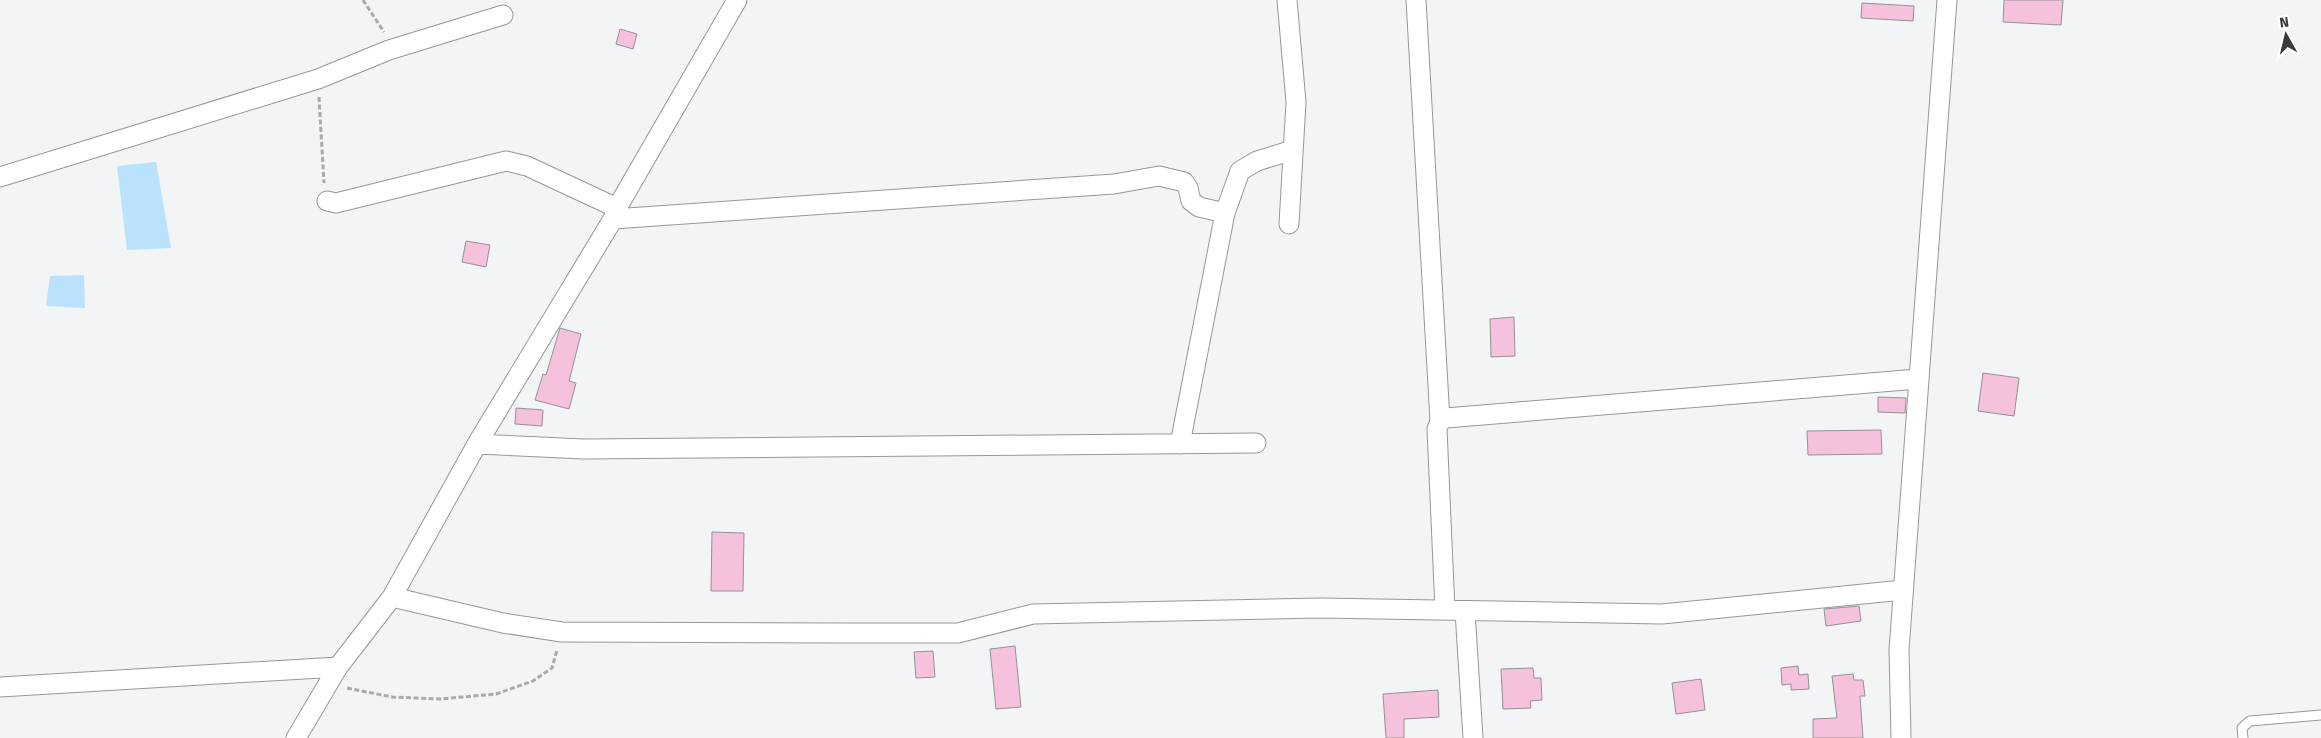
<svg xmlns="http://www.w3.org/2000/svg" width="2321" height="738" viewBox="0 0 2321 738" font-family="'Fira Sans',sans-serif">
<style>
.water{fill:#bae2fc}
.building{fill:#f5c1dc;stroke:#949293}
.lines{fill:none;stroke-linecap:round;stroke-linejoin:round}
.service-casing{stroke:#969799;stroke-width:11}
.minor-casing{stroke:#969799;stroke-width:21}
.path{stroke:#a9aaab;stroke-width:3;stroke-dasharray:5 2.5;stroke-linecap:butt}
.service{stroke:#fff;stroke-width:9}
.minor{stroke:#fff;stroke-width:19}
</style>
<rect width="100%" height="100%" fill="#f3f4f6"/>
<path class="water" d="M156 162 171 248 127 250 117 166Z
M84 275 85 308 46 306 50 276Z"/>
<path class="building" d="M2004 0H2063L2061 25 2003 22Z
M1862 3 1914 6 1913 21 1861 18Z
M620 29 637 34 633 49 616 44Z
M466 241 490 245 486 267 462 262Z
M1514 317 1515 356 1491 357 1490 319Z
M560 328 581 334 569 381 576 383 569 409 535 400 543 374 546 375Z
M1983 373 2019 378 2014 416 1978 411Z
M1878 397 1906 398 1905 413 1878 412Z
M516 408 543 410 542 426 515 424Z
M1881 430 1882 454 1808 455 1807 431Z
M712 532 744 533 743 591H711Z
M1859 606 1861 621 1826 626 1824 609Z
M1015 646 1021 707 996 709 990 649Z
M933 651 935 677 916 678 914 652Z
M1798 666 1799 675 1808 674 1809 689 1791 690V684L1782 685 1781 668Z
M1533 668 1534 678H1541L1542 700 1530 701 1531 708 1503 709 1501 669Z
M1853 674 1854 680H1863L1865 696H1860L1863 738H1813V719L1837 718 1832 676Z
M1701 679 1705 710 1676 714 1672 683Z
M1438 690 1439 717 1404 719V738H1386L1383 694Z"/>
<g class="lines">
<g class="service-casing">
<path id="service" d="M2243 738 2242 728 2250 721 2321 715"/>
</g>
<g class="minor-casing">
<path id="minor" d="M1287 0 1296 102 1289 224
M1416 0 1440 421
M0 177 318 79 389 50 503 15
M327 201 336 203 506 161 527 166 617 208
M613 219 1114 184 1159 176 1184 182 1188 188 1191 201 1199 207 1225 213 1240 171 1257 161 1293 150
M477 444 584 449 1256 443
M1180 444 1225 213
M392 597 503 623 562 632 847 633H958L1033 614 1320 608 1662 614 1903 590
M1445 610 1437 429 1440 421 1446 418 1918 379
M1465 611 1473 738
M0 687 338 667
M296 738 338 667 392 597 477 444 613 219 617 208 737 0
M1901 738 1899 650 1947 0"/>
</g>
<path class="path" d="M363 0 384 32
M319 97 324 183
M347 688 392 697 440 699 496 694 533 681 552 668 557 650"/>
<use href="#service" class="service"/>
<use href="#minor" class="minor"/>
</g>
<g transform="translate(2286 35) rotate(352)" stroke="#ffffff" stroke-width="4" paint-order="stroke">
<path d="M0-4L9 19L0 12L-9 19Z" fill="#3a3b3b"/>
<text y="-8" font-size="14" font-weight="bold" text-anchor="middle" fill="#3a3b3b">N</text>
</g>
</svg>
